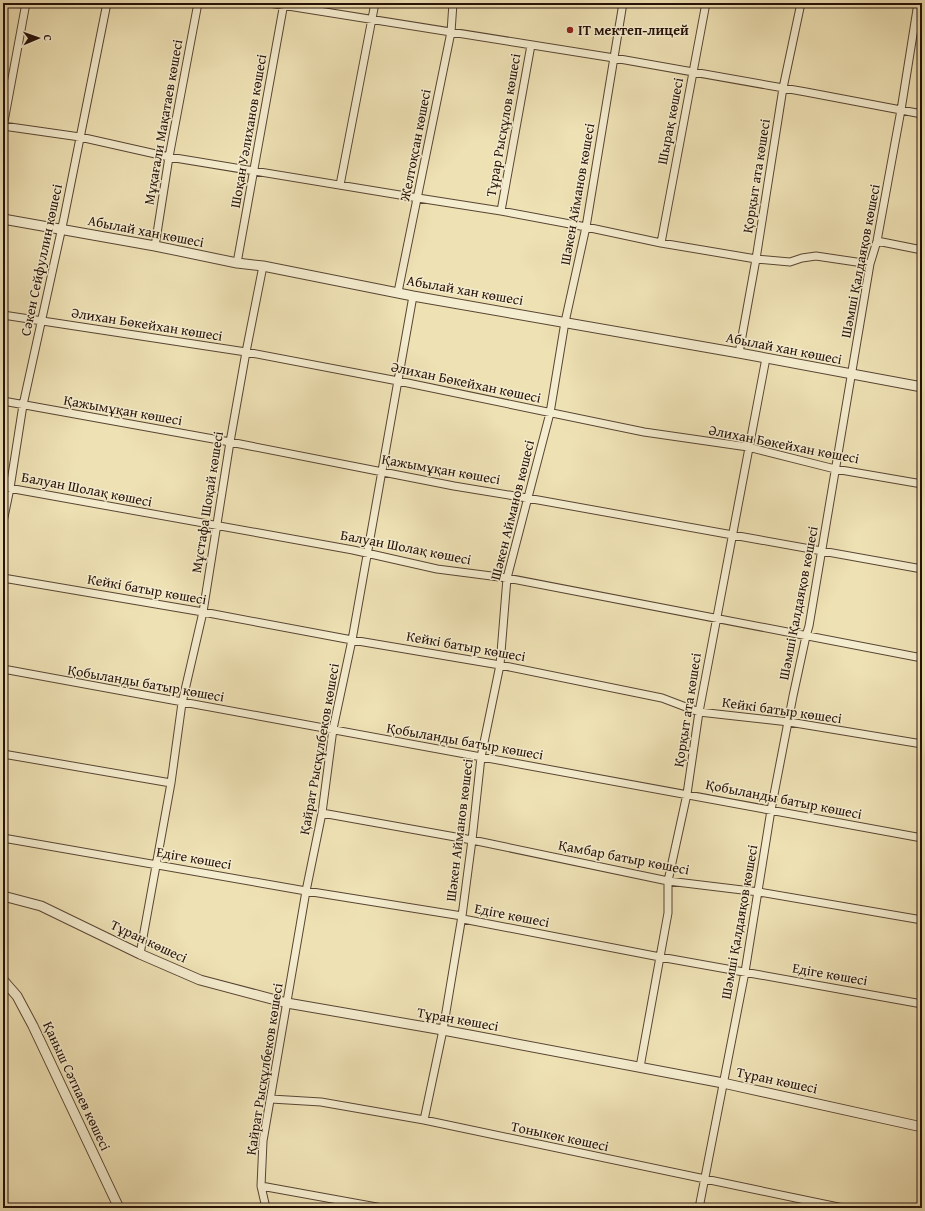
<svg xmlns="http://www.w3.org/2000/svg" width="925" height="1211" viewBox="0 0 925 1211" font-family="'Gentium Book Plus',serif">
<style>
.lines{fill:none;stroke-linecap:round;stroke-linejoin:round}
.minor-casing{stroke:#584533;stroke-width:9}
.tertiary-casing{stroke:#584533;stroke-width:11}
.minor{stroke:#f4ecce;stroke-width:7}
.tertiary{stroke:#f4ecce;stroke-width:9}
.poi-dot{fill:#8f2418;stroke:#f4ecce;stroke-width:1.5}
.labels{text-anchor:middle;stroke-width:3;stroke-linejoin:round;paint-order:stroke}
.poi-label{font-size:14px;font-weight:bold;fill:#261108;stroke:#f4ecce;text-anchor:start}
.street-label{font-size:14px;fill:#261108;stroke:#f4ecce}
</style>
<rect width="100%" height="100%" fill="#eee1b4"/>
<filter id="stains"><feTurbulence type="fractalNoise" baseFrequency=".005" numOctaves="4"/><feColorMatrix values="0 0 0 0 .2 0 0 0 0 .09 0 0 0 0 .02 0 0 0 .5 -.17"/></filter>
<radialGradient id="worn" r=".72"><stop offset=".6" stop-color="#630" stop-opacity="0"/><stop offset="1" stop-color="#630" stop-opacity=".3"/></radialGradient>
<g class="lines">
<g class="minor-casing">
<path id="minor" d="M269 3 614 58 806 92 922 114
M3 126 80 137 169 157 418 198 501 211 586 227 661 243 756 259 790 262 802 258 816 256 870 264
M3 127 26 3
M340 185 375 3
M501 211 531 45
M877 241 922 250
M661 243 706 3
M155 246 169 157 198 3
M237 263 284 3
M398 292 451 32 453 3
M3 315 246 352 398 381 644 432 748 447 835 469 922 484
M739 353 756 259 783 88 801 3
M3 401 230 442 454 486 527 498 922 569
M3 487 353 550 437 569 507 578 922 658
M3 522 10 488 23 405 64 218 107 3
M3 578 203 612 352 640 500 665 662 698 699 712 789 722 922 744
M3 669 922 838
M3 754 171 783
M322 813 472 840 668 881 759 892 922 920
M3 838 306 891 462 916 463 919 660 957 922 1004
M140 954 171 783 182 703 203 612 230 442 246 352 263 266
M640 1067 668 913V881L687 794 699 712 766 358
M271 1099 321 1102 424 1120 843 1208
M424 1120 443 1030 462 916 472 840 481 757 500 665 507 578 550 413 565 322 586 227 623 3
M261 1186 382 1208
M266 1208 261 1186 263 1141 306 891 322 813 333 729 352 640 413 296
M699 1208 745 972 771 810 793 696 806 636 809 626 870 264 877 241 901 110 918 3"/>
</g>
<g class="tertiary-casing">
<path id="tertiary" d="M3 219 155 246 237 263 263 266 413 296 739 353 922 387
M3 896 41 906 140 954 200 980 287 1003 443 1030 723 1083 922 1127
M3 980 17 996 33 1026 119 1208"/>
</g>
<use href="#minor" class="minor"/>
<use href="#tertiary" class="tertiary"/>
</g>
<circle class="poi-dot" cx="570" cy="30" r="4"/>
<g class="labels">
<g class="poi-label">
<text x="578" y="35">IT мектеп-лицей</text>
</g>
<g class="street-label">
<text transform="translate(670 121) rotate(-79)" y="5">Шырақ көшесі</text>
<text transform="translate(163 122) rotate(-80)" y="5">Мұқағали Мақатаев көшесі</text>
<text transform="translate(503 125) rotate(-80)" y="5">Тұрар Рысқұлов көшесі</text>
<text transform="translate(248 131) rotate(-80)" y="5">Шоқан Уәлиханов көшесі</text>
<text transform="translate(415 145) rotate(-79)" y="5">Желтоқсан көшесі</text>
<text transform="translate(756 176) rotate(-81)" y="5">Қорқыт ата көшесі</text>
<text transform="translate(577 194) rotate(-80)" y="5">Шәкен Айманов көшесі</text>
<text transform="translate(146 231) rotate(11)" y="5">Абылай хан көшесі</text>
<text transform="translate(41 260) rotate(-78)" y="5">Сәкен Сейфуллин көшесі</text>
<text transform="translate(860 261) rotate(-79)" y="5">Шәмші Қалдаяқов көшесі</text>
<text transform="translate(465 290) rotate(10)" y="5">Абылай хан көшесі</text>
<text transform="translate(147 324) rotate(9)" y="5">Әлихан Бөкейхан көшесі</text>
<text transform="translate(784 348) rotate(11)" y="5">Абылай хан көшесі</text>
<text transform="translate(466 382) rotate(12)" y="5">Әлихан Бөкейхан көшесі</text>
<text transform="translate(123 410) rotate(10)" y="5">Қажымұқан көшесі</text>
<text transform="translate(784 444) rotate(11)" y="5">Әлихан Бөкейхан көшесі</text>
<text transform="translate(441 469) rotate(10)" y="5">Қажымұқан көшесі</text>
<text transform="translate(87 489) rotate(11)" y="5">Балуан Шолақ көшесі</text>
<text transform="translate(207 502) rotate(-81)" y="5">Мұстафа Шоқай көшесі</text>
<text transform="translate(512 510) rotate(-76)" y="5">Шәкен Айманов көшесі</text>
<text transform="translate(406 547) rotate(11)" y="5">Балуан Шолақ көшесі</text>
<text transform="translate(147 589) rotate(10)" y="5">Кейкі батыр көшесі</text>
<text transform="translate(798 603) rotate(-79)" y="5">Шәмші Қалдаяқов көшесі</text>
<text transform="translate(466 646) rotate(10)" y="5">Кейкі батыр көшесі</text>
<text transform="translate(146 683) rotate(10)" y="5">Қобыланды батыр көшесі</text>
<text transform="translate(687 710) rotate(-81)" y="5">Қорқыт ата көшесі</text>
<text transform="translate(782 710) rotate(8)" y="5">Кейкі батыр көшесі</text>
<text transform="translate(465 741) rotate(10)" y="5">Қобыланды батыр көшесі</text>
<text transform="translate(319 749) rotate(-80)" y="5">Қайрат Рысқұлбеков көшесі</text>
<text transform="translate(784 799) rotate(11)" y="5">Қобыланды батыр көшесі</text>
<text transform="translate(459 830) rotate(-83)" y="5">Шәкен Айманов көшесі</text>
<text transform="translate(624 857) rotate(11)" y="5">Қамбар батыр көшесі</text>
<text transform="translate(194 858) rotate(10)" y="5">Едіге көшесі</text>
<text transform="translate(512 915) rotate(11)" y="5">Едіге көшесі</text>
<text transform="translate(739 922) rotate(-80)" y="5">Шәмші Қалдаяқов көшесі</text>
<text transform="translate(149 941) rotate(25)" y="5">Тұран көшесі</text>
<text transform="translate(830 974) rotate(10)" y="5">Едіге көшесі</text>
<text transform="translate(458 1019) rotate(10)" y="5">Тұран көшесі</text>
<text transform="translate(264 1069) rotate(-81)" y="5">Қайрат Рысқұлбеков көшесі</text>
<text transform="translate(777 1080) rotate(12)" y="5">Тұран көшесі</text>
<text transform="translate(77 1086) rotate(65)" y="5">Қаныш Сәтпаев көшесі</text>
<text transform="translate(560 1136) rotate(12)" y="5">Тоныкөк көшесі</text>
</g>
</g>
<rect width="925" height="1211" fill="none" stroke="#eee1b4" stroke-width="16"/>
<rect x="4" y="4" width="917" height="1203" fill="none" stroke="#261108" stroke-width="2"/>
<rect x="8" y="8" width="909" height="1195" fill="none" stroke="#261108"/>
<g transform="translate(38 38) rotate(88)" stroke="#f4ecce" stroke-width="3" paint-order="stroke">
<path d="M0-3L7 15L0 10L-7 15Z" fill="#261108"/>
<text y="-6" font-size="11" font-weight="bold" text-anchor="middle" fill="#261108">С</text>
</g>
<rect width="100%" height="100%" filter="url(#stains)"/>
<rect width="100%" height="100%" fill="url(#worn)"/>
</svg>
